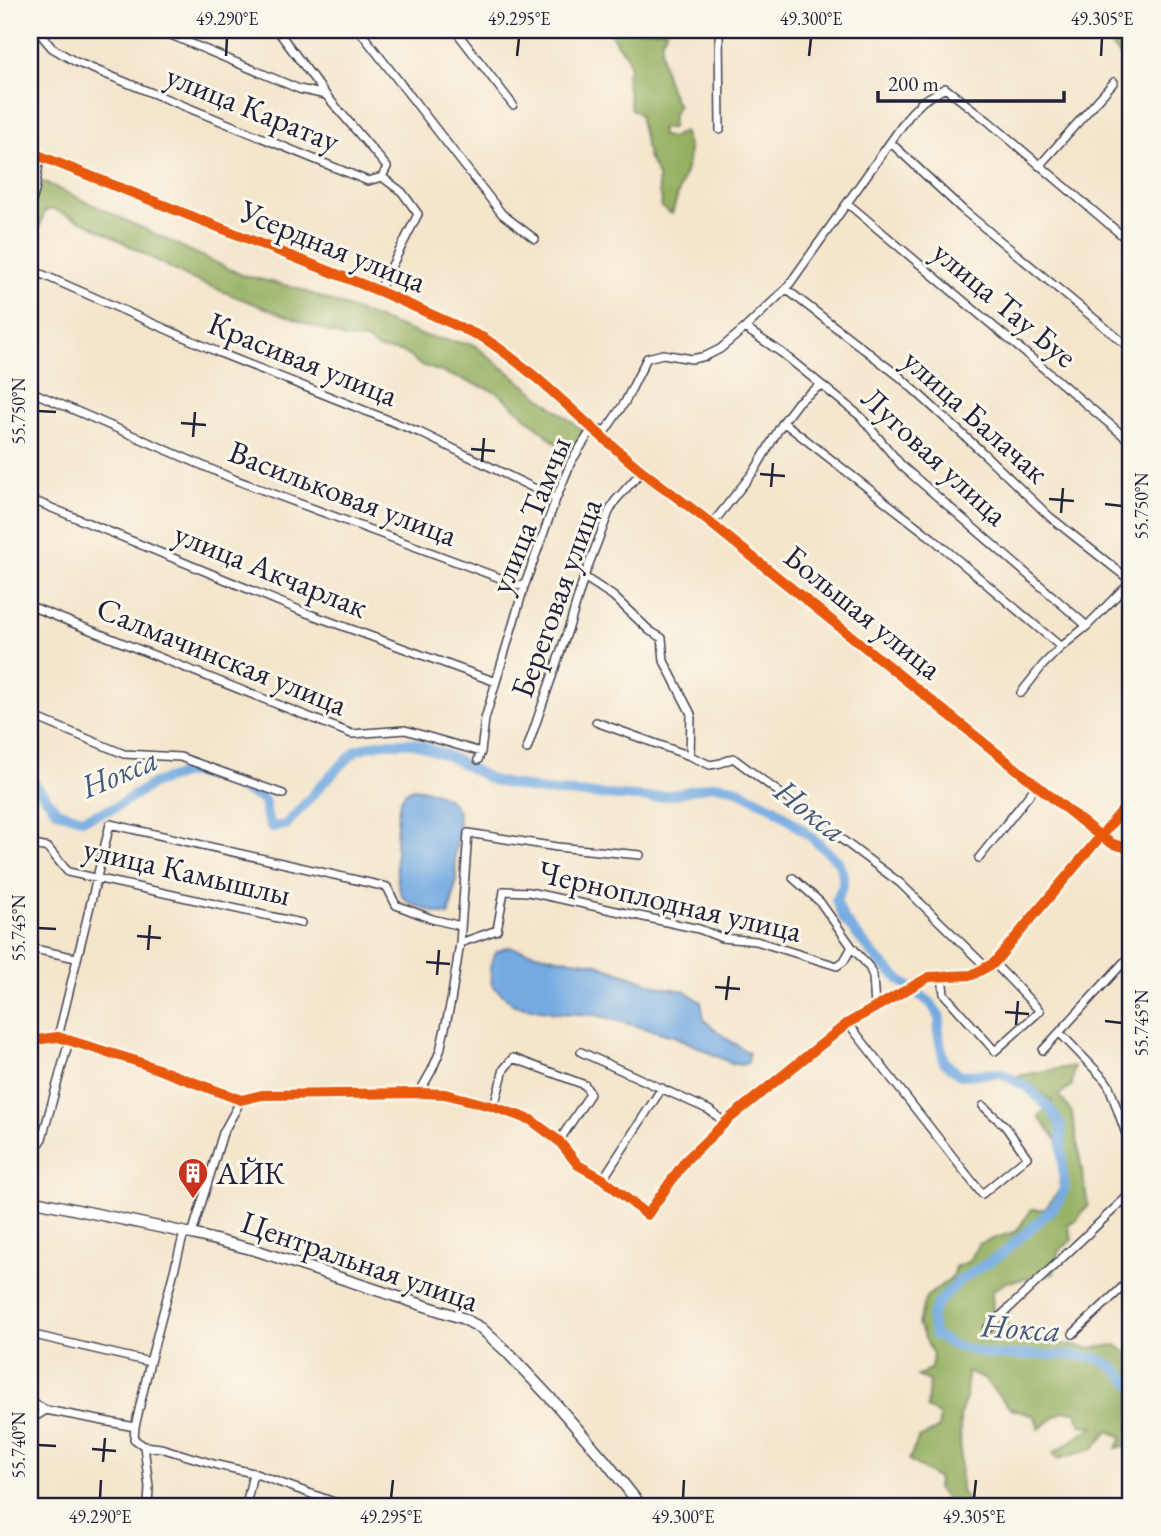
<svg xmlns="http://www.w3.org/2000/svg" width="1161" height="1536" viewBox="0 0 1161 1536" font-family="'EB Garamond',serif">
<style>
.forest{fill:#95b062;stroke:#5c694e;stroke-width:2}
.water{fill:#73aae1;stroke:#4a668e;stroke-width:2}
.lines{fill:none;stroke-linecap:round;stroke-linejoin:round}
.river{stroke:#73aae1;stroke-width:10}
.street-casing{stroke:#423f51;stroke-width:10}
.secondary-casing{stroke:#423f51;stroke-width:13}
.street{stroke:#fff;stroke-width:7}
.secondary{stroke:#fff;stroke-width:10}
.cycleway-casing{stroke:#fbf7ec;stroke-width:15}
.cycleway{stroke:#e8590c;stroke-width:10}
.ticks{fill:none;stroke:#22223b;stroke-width:2.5}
.labels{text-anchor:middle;stroke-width:6;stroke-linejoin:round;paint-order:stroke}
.street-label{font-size:32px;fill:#22223b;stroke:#fbf7ec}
.poi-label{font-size:32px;fill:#22223b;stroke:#fbf7ec;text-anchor:start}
.water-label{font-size:33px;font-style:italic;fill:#42587d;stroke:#fbf7ec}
.neatline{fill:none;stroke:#22223b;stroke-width:2.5}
.ticks-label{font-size:18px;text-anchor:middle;fill:#22223b}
</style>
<rect width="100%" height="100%" fill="#fbf7ec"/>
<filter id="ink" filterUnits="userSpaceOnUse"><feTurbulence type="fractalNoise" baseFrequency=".0143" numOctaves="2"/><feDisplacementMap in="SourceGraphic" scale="14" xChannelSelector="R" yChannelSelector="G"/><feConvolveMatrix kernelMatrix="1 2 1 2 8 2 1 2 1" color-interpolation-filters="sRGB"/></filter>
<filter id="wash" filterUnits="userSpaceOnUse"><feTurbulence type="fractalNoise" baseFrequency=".00686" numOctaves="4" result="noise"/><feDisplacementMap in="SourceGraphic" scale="28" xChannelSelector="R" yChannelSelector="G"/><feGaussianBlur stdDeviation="1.57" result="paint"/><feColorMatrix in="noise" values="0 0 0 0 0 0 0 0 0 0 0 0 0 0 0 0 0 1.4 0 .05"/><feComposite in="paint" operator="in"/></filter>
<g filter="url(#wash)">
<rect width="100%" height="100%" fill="#f4e5cb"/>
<path class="forest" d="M609 30H667C666 32 663 37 662 40 659 57 668 90 678 105L673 114 672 128H661L662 136 672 138 683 131 689 148 688 162 672 214 661 207 662 200 659 192 658 176 648 157 639 114 631 109 626 75 630 69 627 54 618 46Z
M1098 30H1131V67L1113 48 1100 38Z
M34 182H44L242 275 296 288 424 336 474 345 582 430 584 441 577 449 565 451 497 392 419 364 403 352 378 349 366 340 345 338 239 298 187 277 91 225 53 209 45 211 40 226 30 219Z
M1074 1066 1072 1085 1059 1095 1072 1113 1088 1205 1077 1220 1068 1224 1072 1240 1058 1252 1054 1274 1007 1282 992 1291 993 1314 1032 1340 1090 1348 1117 1345 1131 1356V1448L1127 1445 1116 1448 1123 1437 1108 1431 1093 1449 1057 1459 1053 1453 1095 1426H1082L1076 1412 1063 1411 1039 1429 1035 1416 1011 1409 984 1379 967 1372 966 1398 960 1414 961 1491 971 1506H953L937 1489 938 1479 909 1460 919 1438 938 1429 940 1416 927 1408 929 1381 917 1376 931 1368 933 1355 918 1324 926 1297 952 1277 955 1267 970 1261 978 1244 1017 1231 1031 1209H1045L1060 1189 1059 1143 1039 1117 1052 1101 1017 1076Z"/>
<path class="water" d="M413 788C429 790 453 794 458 813 461 826 456 842 455 856 455 863 456 870 456 878 455 890 452 903 449 915 437 914 411 906 403 897 393 885 395 813 401 799 404 793 407 791 413 788Z
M508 947 558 958 594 963 661 987 685 991 701 1002 704 1020 726 1038 749 1053 748 1063 740 1065 729 1062 677 1037 596 1015 558 1013 514 1005 492 985 490 967 496 952Z"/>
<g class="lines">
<path class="river" d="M30 778 57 811 83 819 114 808 154 783 189 772 215 777 264 800 267 817 272 827 286 825 324 782 357 750 382 743H414L450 757 494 781 543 791 652 798 676 794 714 785 734 788 774 808 810 836 838 861 843 875V886L836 900 843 918 879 961 901 981 931 1003 940 1018 938 1032 944 1062 960 1075 1001 1073 1029 1088 1051 1110 1061 1126 1063 1175 1065 1185 1060 1199 1051 1210 1002 1254 960 1280 937 1304 931 1318 935 1335 954 1346 992 1355H1071L1097 1358 1116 1369 1131 1384"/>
</g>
</g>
<g filter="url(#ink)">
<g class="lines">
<g class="street-casing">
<path id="street" d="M37 30 52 48 76 62 368 181 382 177
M159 30 299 89 326 95
M277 30 326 95 387 167 382 177
M359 30 502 214 535 239
M455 30 513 105
M719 30 720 130
M891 143 963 210 1131 349
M30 152 379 291 484 338C542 376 588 428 642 471 666 490 691 507 714 526 843 629 972 732 1100 836L1113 844 1131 849
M1039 166 1114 82
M847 203 1131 442
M30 208 35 191 40 156
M30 269 220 353 421 433 556 499
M786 289 900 377 981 451 1050 517 1131 581
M379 291 418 214 402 192 382 177
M745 328 782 353 860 416 902 466 1087 626
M30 391 236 480 524 587
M783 422 932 538 1061 647
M30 499 304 612 496 682
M712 524 755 470 783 422 798 402 821 385
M584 577 613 596 650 631 662 638 664 661 691 714 690 756
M30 606 352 734 405 730 481 752
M1021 693 1043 665 1061 647 1087 626 1131 581
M30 715 124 754 180 757 283 794
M596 722 690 756 710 765 721 763 733 758 900 883 987 968
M527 749 570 624 584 577 609 512 615 501 642 471
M478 760 481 752 485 719 524 587 556 499 571 462 592 429 606 430 625 402 647 358 663 354 692 359 706 356 720 349 745 328 786 289 911 113 923 101 945 88 988 121 1131 243
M30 844 48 848 68 872 301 923
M979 858 1037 785
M793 878 820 902 852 947 869 967 873 976 875 1008
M460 943 497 930 504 891 529 892 699 929 722 938 756 941 837 966 844 961 852 947
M30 948 76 958
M942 976 944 994 995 1051 1040 1011 994 963
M848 1023 982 1194 1027 1157 1005 1126 983 1106
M1060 1033 1105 1080 1109 1086 1131 1148
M58 1037 110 824 387 887 396 905 432 919 461 926
M30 1038 35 1040 58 1037 136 1061 241 1100 262 1095 419 1093 445 1094 494 1107 531 1120 559 1141 578 1165 603 1179 647 1215 686 1160 730 1118 848 1023 929 977 972 975 994 963 1131 800
M1043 1050 1124 962 1131 959
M581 1052 709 1110 726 1123
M419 1093 432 1070 440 1051 451 1001 460 943 468 833 557 847 640 855
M494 1107 504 1069 513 1058 585 1085 590 1094 559 1141
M41 1142 69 1041
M603 1179 662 1088
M192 1234 223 1133 241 1100
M987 1329 1131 1193
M30 1334 150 1362
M1073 1334 1131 1279
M1129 1364 1131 1363
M30 1402 46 1410 135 1427
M30 1420 46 1410
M144 1446 134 1439 135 1427 150 1362 184 1233
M148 1506 149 1487 144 1446 161 1448 217 1465 253 1473 345 1506
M246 1506 253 1473"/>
</g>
<g class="secondary-casing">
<path id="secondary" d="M30 1200 192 1234 255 1250 462 1318 481 1328 508 1353 555 1403 607 1463 641 1506"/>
</g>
<use href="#street" class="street"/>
<use href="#secondary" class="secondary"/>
<g class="cycleway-casing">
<path id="cycleway" d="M30 152 379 291 484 338C542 376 588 428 642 471 666 490 691 507 714 526 843 629 972 732 1100 836L1113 844 1131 849
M30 1038 35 1040 58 1037 136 1061 241 1100 262 1095 419 1093 445 1094 494 1107 531 1120 559 1141 578 1165 603 1179 647 1215 686 1160 730 1118 848 1023 929 977 972 975 994 963 1131 800"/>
</g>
<use href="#cycleway" class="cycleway"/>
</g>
</g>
<path class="ticks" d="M226 56 227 38M517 56 519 38M809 56 811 38M1101 56 1102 38M38 411 56 412M181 423 206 425M193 437 195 412M471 449 495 451M482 462 484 438M760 474 785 476M771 487 773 463M1049 499 1074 501M1105 504 1122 506M1061 513 1063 488M38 928 56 929M137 936 161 938M148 950 150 925M426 962 450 964M437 975 439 950M715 987 740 989M726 1000 729 976M1005 1012 1029 1014M1105 1021 1122 1023M1016 1025 1018 1001M38 1445 56 1446M92 1449 116 1451M103 1462 105 1438M100 1498 101 1480M391 1498 393 1480M683 1498 684 1480M974 1498 976 1480"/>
<defs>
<g id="building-pin" transform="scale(1.575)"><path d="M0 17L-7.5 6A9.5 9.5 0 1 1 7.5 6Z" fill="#c8321e" stroke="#fbf7ec"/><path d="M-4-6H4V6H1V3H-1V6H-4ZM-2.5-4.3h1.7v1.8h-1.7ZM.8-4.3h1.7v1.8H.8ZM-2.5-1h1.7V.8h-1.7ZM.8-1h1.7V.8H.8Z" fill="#fff"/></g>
</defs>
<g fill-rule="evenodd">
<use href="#building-pin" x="193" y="1173"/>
</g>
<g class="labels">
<g class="street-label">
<text transform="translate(253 108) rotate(22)" y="11">улица Каратау</text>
<text transform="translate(333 246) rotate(22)" y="11">Усердная улица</text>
<text transform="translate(1005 304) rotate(40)" y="11">улица Тау Буе</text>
<text transform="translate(303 359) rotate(22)" y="11">Красивая улица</text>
<text transform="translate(976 416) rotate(42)" y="11">улица Балачак</text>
<text transform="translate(935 456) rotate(43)" y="11">Луговая улица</text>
<text transform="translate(343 493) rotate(21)" y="11">Васильковая улица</text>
<text transform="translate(530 515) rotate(-68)" y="11">улица Тамчы</text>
<text transform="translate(271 570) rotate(22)" y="11">улица Акчарлак</text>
<text transform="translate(556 598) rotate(-70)" y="11">Береговая улица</text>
<text transform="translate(863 612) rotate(39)" y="11">Большая улица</text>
<text transform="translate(222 656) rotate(22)" y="11">Салмачинская улица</text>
<text transform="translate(187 871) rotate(13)" y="11">улица Камышлы</text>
<text transform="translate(670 901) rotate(13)" y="11">Черноплодная улица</text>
<text transform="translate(360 1261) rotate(19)" y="11">Центральная улица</text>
</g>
<g class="poi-label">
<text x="216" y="1184">АЙК</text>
</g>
<g class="water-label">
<text transform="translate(119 772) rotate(-23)" y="12">Нокса</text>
<text transform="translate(811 810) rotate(38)" y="12">Нокса</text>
<text transform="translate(1021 1327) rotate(4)" y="12">Нокса</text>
</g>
</g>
<rect width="1161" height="1536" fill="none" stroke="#fbf7ec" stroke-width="77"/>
<path d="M878 91v10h186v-10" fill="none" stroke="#22223b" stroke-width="3.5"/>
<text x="888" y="91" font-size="21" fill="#22223b" stroke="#fbf7ec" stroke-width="5" paint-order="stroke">200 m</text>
<rect x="38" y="38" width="1084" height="1460" class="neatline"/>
<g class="ticks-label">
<text x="227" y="25">49.290°E</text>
<text x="519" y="25">49.295°E</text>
<text x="811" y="25">49.300°E</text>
<text x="1102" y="25">49.305°E</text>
<text transform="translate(19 411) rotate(-90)" y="6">55.750°N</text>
<text transform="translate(1142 506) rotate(-90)" y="6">55.750°N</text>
<text transform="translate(19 928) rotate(-90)" y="6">55.745°N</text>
<text transform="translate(1142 1023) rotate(-90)" y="6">55.745°N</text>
<text transform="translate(19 1445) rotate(-90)" y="6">55.740°N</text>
<text x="100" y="1523">49.290°E</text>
<text x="391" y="1523">49.295°E</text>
<text x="683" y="1523">49.300°E</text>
<text x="974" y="1523">49.305°E</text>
</g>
</svg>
